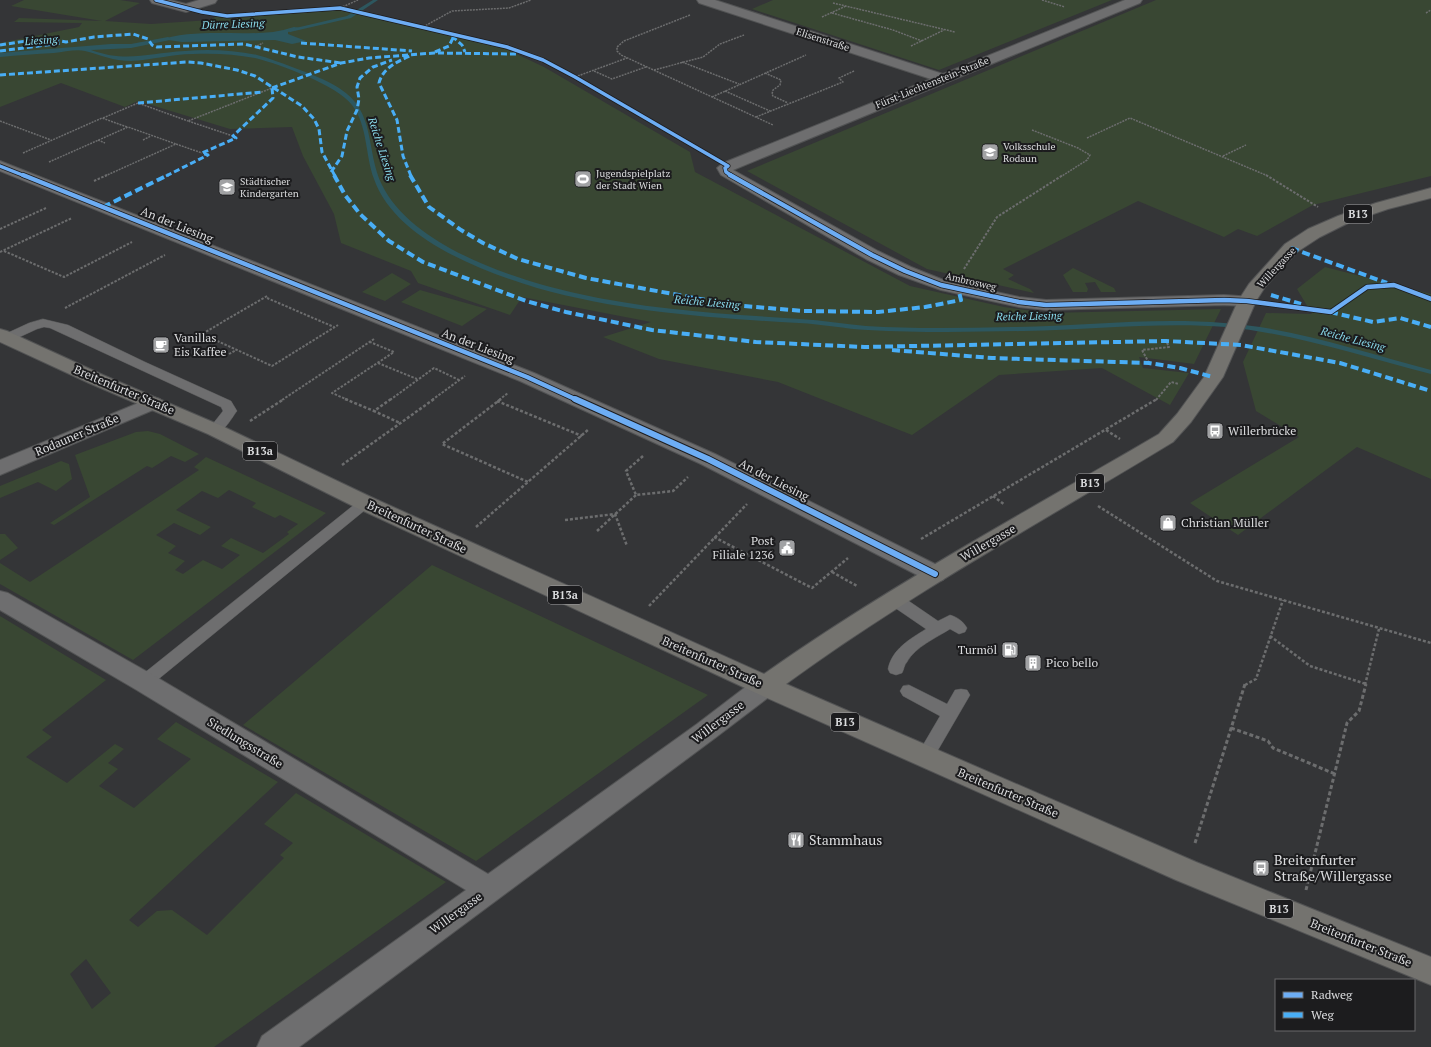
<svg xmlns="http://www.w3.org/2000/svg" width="1431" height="1047" viewBox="0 0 1431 1047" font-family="'PT Serif',serif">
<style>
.green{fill:#394733;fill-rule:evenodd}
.water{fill:#2d575f}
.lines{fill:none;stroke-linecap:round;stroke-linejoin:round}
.stream{fill:#2d575f;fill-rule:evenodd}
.service-casing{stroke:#525354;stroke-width:1}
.minor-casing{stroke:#525354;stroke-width:2}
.secondary-casing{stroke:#525354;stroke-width:2}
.primary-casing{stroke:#525354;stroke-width:2}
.path-far3{stroke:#6c6d6e;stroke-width:1.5;stroke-dasharray:2 1;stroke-linecap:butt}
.path-far2{stroke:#6c6d6e;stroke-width:2;stroke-dasharray:2.5 1.5;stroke-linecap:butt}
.path-far1{stroke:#6c6d6e;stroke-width:2.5;stroke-dasharray:3 2;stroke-linecap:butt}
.path{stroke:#6c6d6e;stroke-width:3;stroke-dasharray:4 2.5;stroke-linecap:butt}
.service{fill:#6e6e6f;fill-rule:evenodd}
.minor{fill:#6e6e6f;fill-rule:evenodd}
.secondary{fill:#6e6e6f;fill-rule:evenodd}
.primary{fill:#74736f;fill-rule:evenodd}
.quiet-far1{stroke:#49aef6;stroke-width:3;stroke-dasharray:6 3;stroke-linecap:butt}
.quiet{stroke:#49aef6;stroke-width:4;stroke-dasharray:8 4;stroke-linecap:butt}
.cycleway-far2-casing{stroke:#1c1c1e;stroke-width:5}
.cycleway-far1-casing{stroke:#1c1c1e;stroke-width:6}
.cycleway-casing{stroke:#1c1c1e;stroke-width:8}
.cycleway-far2{stroke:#6dadf4;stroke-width:3.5}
.cycleway-far1{stroke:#6dadf4;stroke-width:4.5}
.cycleway{stroke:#6dadf4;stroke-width:6}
.labels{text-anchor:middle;stroke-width:4;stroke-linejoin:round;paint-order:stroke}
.far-street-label{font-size:10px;fill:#dbdcde;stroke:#1c1c1e}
.far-poi-label{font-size:10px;fill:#dbdcde;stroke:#1c1c1e;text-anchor:start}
.far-water-label{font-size:11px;font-style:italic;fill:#89daeb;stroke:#1c1c1e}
.shield{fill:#1c1c1e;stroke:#a2a2a4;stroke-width:1}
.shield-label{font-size:11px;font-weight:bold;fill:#dbdcde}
.street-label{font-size:12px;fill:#dbdcde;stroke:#1c1c1e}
.poi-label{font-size:12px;fill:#dbdcde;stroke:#1c1c1e;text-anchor:start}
.near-poi-label{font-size:14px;fill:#dbdcde;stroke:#1c1c1e;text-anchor:start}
</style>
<rect width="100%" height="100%" fill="#343537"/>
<path class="green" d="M24 0H120L140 3 105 21 151 24 210 20 215 17H242L340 10 487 42 508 50 544 67 690 152 695 172 910 286 1004 307 1047 313 1221 309 1194 364 1139 357 1143 368 1189 373 1170 405 1102 368 999 375 912 435 778 382 659 359 603 337 651 322 522 297 510 315 418 283 411 271 341 243 334 214 303 156 292 127 230 129 138 101 125 107 61 83 0 107V43L79 27 82 23 14 22 19 18 102 21 11 6Z
M773 0H1112L939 70 752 9Z
M1156 0H1431V176L1313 205 1257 236 1238 229 1224 237 1138 201 1003 269 1014 275 1008 279 1030 289 1034 293 927 269 747 171Z
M1325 267 1431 294V479L1357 447 1238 535 1190 503 1299 437 1256 411 1243 362 1266 313 1312 314 1297 289Z
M1073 268 1114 288 1116 292H1101L1095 282 1085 283 1088 289 1087 292H1073L1063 275Z
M392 273 411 284 385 301 362 292Z
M420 290 487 309 462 326 401 302Z
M148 431 160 434 199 454 185 462 171 456 152 468 147 466 54 525 50 523 90 497 75 455 136 432Z
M206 457 326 513 133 660 0 584V563L30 582 199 470 194 467ZM229 490 256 503 252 507 275 518 280 515 298 524 287 532 289 534 263 553 231 538 221 546 240 555 222 569 203 560 183 574 175 570 185 561 168 553 176 546 156 535 174 523 200 535 211 527 176 510 202 491 218 498Z
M61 461 69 464 72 479 56 491 38 482 0 498V486Z
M0 534H5L18 548 0 560Z
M432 565 708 695 476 861 243 725Z
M0 616 106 680 42 730 52 737 26 757 67 783 115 744 124 749 108 763 118 769 99 786 134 808 191 759 157 739 176 722 278 782 129 920 138 927 157 911 172 910 207 935 284 858 280 855 293 843 264 824 296 793 446 882 214 1047H0ZM86 959 111 993 92 1009 70 974Z"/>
<path class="water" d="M294 27 301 28V29L288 32V34L306 41 292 44 275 40 182 42 168 40 157 41C194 28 234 36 273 32 280 31 287 29 294 27Z"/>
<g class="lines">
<path class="stream" d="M373 0H378L351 18 290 32 287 30 347 16Z
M168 37 171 39 170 40 131 48 91 50C127 63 148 53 185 51 208 49 234 50 257 55 269 58 281 63 292 67 308 73 325 79 339 88 377 112 365 150 382 185 412 246 513 279 575 293 649 310 725 314 800 319 822 320 844 324 866 326 914 329 963 328 1012 327 1083 326 1154 317 1224 323 1295 328 1362 352 1431 370V374C1363 357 1297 334 1226 327 1159 322 1091 330 1024 331 972 332 920 333 868 330 845 329 822 324 799 323 711 318 622 312 537 288 481 271 395 239 374 179 365 155 368 126 352 105 337 85 279 64 255 58 235 54 213 53 193 54 172 54 152 60 131 61 113 61 101 55 85 51 76 49 64 52 54 53 36 54 18 55 0 57V53L111 44H131Z"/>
<g class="service-casing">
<path id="service" d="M43 319 68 325 145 362 231 401 237 411C230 420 223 436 210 433L208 430 223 411 221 407 50 328 44 327 37 329 11 341H3L1 338 3 335 29 323Z
M365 498 370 500 372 503 370 506 150 686 144 688 138 686 135 682 138 678 360 500Z
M894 593 900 595 938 621 950 615C957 617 963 621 967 628L965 632 959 634 950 629C936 638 915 647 907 662 904 665 904 670 902 673L896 675 890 673 888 669C892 649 910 639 926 629L888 603 886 599 888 595Z
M909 685 947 704 955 690 961 689 967 690 970 695 931 762 925 764 919 762 916 757 940 716 903 696 900 691 903 686Z"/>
</g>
<g class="minor-casing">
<path id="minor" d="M150 0H170L186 4 199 0H217L215 3 186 12 152 3Z
M697 0H715L943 74 1125 0H1142L1140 3 733 170 878 251 911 267 946 281 1019 297 1046 300 1224 295 1253 297 1256 301 1253 305 1247 306 1224 305 1046 310 1019 307 941 290 899 275 866 259 721 175 717 168 723 163 931 79 699 3Z
M0 161 534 373 715 454 943 568 946 574 943 580 935 582 927 580 701 464 520 381 0 171Z
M0 591 8 593 153 675 488 874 697 724 756 679 765 677 774 679 778 686 774 693 715 738 299 1047H257L262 1036 466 890 135 689 0 610Z"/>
</g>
<g class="secondary-casing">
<path id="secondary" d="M153 397 160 399 163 403 160 407 0 475V460Z"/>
</g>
<g class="primary-casing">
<path id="primary" d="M1431 188V198L1388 209 1350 222 1320 237 1297 252 1265 287 1256 301 1223 377 1191 422 1173 442C1043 521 909 594 786 684L1196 862 1431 957V985L1176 880 756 693 357 508 208 434 89 383 0 342V329L7 331 103 375 222 426 373 498 764 674C890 585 1026 512 1159 434L1177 414 1204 377 1238 301 1249 284 1285 244 1308 229 1338 216 1376 203Z"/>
</g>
<path class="path-far3" d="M1042 0 1065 7
M833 3 955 32
M340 8 358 0
M832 13 893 30 922 41
M1426 13 1431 10
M690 15 624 41 617 47V51L621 55 773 125
M822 17 846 6
M423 27 452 11 509 8 531 0
M257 46 263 43
M911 46 944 30
M682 62 739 84
M654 70 703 57 720 44 744 35
M594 71 612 79 646 67
M765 73 781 80 780 85 773 90 772 94 773 96 788 103
M575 77 627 58
M725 91 770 111
M712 97 806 55
M756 117 843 82 839 78 854 71
M103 118 138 103 188 121
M0 121 51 140
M1032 130 1078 148 1090 155 1087 160 1062 176
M233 136 188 121 272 88
M1087 138 1130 118 1268 176
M98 140 105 143
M143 140 151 136
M23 153 102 118 127 127
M1223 156 1246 145
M49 162 128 127 176 144
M105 176 176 144 202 153"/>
<path class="path-far2" d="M1266 175 1318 207
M94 181 107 175
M0 229 46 208
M4 251 64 277 132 242
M0 252 72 218
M964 269 997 217 1063 175
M267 296 202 334 272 366 338 325
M267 298 334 327
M65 308 165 255
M229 354 236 350
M378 363 417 379
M1149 363 1142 350 1169 347 1166 341
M282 400 374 339
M348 400 332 393 394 352 370 342
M390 400 434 368 459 380
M432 400 465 376
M499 400 508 393
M1156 400 1171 382 1179 384"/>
<path class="path-far1" d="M345 399 374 411
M391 399 374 411 400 423
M501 399 442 444 528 482
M497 401 582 436
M250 421 284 399
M1106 430 1120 439
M643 456 626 471 636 495 673 491 688 477
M342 465 434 399
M993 496 1005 505
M1098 506 1217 581 1431 643
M565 520 615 514 627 546
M476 527 589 429
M597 531 636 495
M714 537 812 588 848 558
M921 539 1157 399
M832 572 857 586
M649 606 747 504
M1270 636 1310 666 1366 684
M1245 685 1256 679 1283 600
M1365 685 1379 629"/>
<path class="path" d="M1231 728 1268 741 1273 748 1335 774
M1195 843 1245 684
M1306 890 1347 723 1359 711 1366 684"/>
<use href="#service" class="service"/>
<use href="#minor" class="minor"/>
<use href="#secondary" class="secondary"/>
<use href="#primary" class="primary"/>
<path class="quiet-far1" d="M452 36 462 45 465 52
M301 43 412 51
M0 45 46 38 66 42 94 37 133 34 148 39 152 45 157 47 244 44 298 57 341 63
M0 51 62 43
M435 52 449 46 453 38
M0 75 187 62 201 63 237 70 255 76 302 106 314 119 319 129 322 152 335 176
M272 88 341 63 369 58 434 53 517 54
M138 103 263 92
M331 172 342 156 347 131 357 110 359 99 357 87 360 78 373 67 392 60
M166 176 208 155 202 153 236 138 233 136 273 98 272 88
M411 176 403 156 397 120 379 83C383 67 399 61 412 55"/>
<path class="quiet" d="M334 175 345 195 360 214 389 241 423 262 526 301 566 312 652 330 756 342 864 347 1166 341 1241 345 1340 363 1431 391
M410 175 429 207 461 230 483 243 518 259 586 278 733 305 803 311 878 312 925 307 961 300 958 288
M103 207 168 175
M1291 248 1387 283
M1271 295 1301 304
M1330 312 1373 322 1400 318 1431 327
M892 350 992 358 1149 363 1180 368 1213 377"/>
<g class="cycleway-far2-casing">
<path id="cycleway-far2" d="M156 0 202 12 227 16 340 8 507 47 543 60 575 77 728 166 725 168 726 172 732 176
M0 166 25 176"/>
</g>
<g class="cycleway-far1-casing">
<path id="cycleway-far1" d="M23 175 527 377 577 400
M730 175 872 255 905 271 941 285 1019 302 1046 305 1224 300 1247 301 1331 312 1367 287 1394 285 1431 299"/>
</g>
<g class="cycleway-casing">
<path id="cycleway" d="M575 399 708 459 935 574"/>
</g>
<use href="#cycleway-far2" class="cycleway-far2"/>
<use href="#cycleway-far1" class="cycleway-far1"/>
<use href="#cycleway" class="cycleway"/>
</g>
<defs>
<g id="school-square" transform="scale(0.9)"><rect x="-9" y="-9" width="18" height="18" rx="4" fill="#a1a2a4" stroke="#1c1c1e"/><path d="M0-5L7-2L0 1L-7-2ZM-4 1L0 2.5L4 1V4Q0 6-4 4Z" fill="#fff"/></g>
<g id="stadium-square" transform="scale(0.9)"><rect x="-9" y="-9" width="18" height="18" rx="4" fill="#a1a2a4" stroke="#1c1c1e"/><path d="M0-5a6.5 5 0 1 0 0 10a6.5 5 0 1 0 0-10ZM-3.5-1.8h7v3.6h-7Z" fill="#fff"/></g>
<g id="cafe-square" transform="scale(0.9)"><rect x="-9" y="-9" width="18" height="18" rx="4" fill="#a1a2a4" stroke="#1c1c1e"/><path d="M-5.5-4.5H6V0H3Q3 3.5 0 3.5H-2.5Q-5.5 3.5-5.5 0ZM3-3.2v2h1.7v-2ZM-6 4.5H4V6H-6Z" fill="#fff"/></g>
<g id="bus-square" transform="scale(0.9)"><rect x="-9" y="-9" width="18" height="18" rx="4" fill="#a1a2a4" stroke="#1c1c1e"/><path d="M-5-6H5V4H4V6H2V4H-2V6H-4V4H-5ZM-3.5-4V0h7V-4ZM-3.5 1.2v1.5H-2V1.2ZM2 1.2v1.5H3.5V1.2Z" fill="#fff"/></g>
<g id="shop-square" transform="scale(0.9)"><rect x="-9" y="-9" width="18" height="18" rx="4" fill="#a1a2a4" stroke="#1c1c1e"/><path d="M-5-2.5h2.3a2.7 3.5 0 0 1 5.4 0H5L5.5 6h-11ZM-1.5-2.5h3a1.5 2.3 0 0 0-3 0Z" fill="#fff"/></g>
<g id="civic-square" transform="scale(0.9)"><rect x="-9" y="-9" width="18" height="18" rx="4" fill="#a1a2a4" stroke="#1c1c1e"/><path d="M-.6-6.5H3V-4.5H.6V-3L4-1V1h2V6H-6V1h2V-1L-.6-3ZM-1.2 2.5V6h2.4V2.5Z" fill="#fff"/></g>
<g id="fuel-square" transform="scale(0.9)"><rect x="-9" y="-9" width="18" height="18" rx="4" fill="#a1a2a4" stroke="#1c1c1e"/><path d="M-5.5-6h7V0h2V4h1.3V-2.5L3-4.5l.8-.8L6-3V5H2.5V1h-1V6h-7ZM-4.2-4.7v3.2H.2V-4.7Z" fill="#fff"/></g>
<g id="building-square" transform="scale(0.9)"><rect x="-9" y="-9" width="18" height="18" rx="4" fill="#a1a2a4" stroke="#1c1c1e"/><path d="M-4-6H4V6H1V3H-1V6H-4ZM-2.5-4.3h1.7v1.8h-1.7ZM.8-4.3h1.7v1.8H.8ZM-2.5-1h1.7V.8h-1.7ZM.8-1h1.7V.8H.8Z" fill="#fff"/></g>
<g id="restaurant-square" transform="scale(0.9)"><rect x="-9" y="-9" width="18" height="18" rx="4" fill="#a1a2a4" stroke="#1c1c1e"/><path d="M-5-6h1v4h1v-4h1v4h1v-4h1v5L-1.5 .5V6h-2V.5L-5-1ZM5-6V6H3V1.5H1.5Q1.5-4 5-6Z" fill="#fff"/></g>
</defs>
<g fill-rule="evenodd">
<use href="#school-square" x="990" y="152"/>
<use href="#stadium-square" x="583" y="179"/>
<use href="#school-square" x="227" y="187"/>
<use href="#cafe-square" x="161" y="345"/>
<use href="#bus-square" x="1215" y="431"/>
<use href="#shop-square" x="1168" y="523"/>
<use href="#civic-square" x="787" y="548"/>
<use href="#fuel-square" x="1010" y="650"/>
<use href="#building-square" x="1033" y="663"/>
<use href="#restaurant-square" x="796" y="840"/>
<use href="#bus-square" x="1261" y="868"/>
</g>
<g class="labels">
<g class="far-street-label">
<text transform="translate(823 39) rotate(18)" y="4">Elisenstraße</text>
<text transform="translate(932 82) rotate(-22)" y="4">Fürst-Liechtenstein-Straße</text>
<text transform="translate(1276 267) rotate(-47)" y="4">Willergasse</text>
<text transform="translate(971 281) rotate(13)" y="4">Ambrosweg</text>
</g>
<g class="far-poi-label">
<text x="1003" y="150">Volksschule<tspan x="1003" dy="12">Rodaun</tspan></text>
<text x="596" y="177">Jugendspielplatz<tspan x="596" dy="12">der Stadt Wien</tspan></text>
<text x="240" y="185">Städtischer<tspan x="240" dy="12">Kindergarten</tspan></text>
</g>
<g class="far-water-label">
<text transform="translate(233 24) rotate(-2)" y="4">Dürre Liesing</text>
<text transform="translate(41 40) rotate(-4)" y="4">Liesing</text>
<text transform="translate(382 149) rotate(72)" y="4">Reiche Liesing</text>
<text transform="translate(707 302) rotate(5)" y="4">Reiche Liesing</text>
<text transform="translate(1029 316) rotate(-1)" y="4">Reiche Liesing</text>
<text transform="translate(1353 339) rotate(15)" y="4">Reiche Liesing</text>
</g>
<g class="shield">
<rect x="1344" y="205" width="28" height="18" rx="3"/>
<rect x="243" y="442" width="34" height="18" rx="3"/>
<rect x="1076" y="474" width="28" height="18" rx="3"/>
<rect x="548" y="586" width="34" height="18" rx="3"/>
<rect x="831" y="713" width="28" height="18" rx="3"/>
<rect x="1265" y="900" width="28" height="18" rx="3"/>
</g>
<g class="shield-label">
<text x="1358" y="218">B13</text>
<text x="260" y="455">B13a</text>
<text x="1090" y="487">B13</text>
<text x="565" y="599">B13a</text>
<text x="845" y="726">B13</text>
<text x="1279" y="913">B13</text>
</g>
<g class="street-label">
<text transform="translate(177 225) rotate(22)" y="4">An der Liesing</text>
<text transform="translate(478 346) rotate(21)" y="4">An der Liesing</text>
<text transform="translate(124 390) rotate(23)" y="4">Breitenfurter Straße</text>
<text transform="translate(77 435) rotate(-23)" y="4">Rodauner Straße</text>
<text transform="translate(774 480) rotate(27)" y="4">An der Liesing</text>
<text transform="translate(417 527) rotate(25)" y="4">Breitenfurter Straße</text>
<text transform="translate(988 543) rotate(-30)" y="4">Willergasse</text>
<text transform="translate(712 662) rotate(24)" y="4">Breitenfurter Straße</text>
<text transform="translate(718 722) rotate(-37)" y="4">Willergasse</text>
<text transform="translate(245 743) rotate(31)" y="4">Siedlungsstraße</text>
<text transform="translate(1008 793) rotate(23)" y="4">Breitenfurter Straße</text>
<text transform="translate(456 913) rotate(-36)" y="4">Willergasse</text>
<text transform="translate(1361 943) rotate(22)" y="4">Breitenfurter Straße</text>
</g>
<g class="poi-label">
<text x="174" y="342">Vanillas<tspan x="174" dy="14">Eis Kaffee</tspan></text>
<text x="1228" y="435">Willerbrücke</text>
<text x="1181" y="527">Christian Müller</text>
<text x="774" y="545" text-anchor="end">Post<tspan x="774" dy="14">Filiale 1236</tspan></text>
<text x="997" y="654" text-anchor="end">Turmöl</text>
<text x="1046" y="667">Pico bello</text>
</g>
<g class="near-poi-label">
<text x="809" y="845">Stammhaus</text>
<text x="1274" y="865">Breitenfurter<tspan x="1274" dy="16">Straße/Willergasse</tspan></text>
</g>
</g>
<rect x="1275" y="979" width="140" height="52" fill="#1c1c1e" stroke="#68696b"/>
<rect x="1283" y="992" width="20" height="6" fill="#6dadf4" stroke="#68696b"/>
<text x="1311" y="999" font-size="12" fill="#dbdcde">Radweg</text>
<rect x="1283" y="1012" width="20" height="6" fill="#49aef6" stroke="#68696b"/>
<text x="1311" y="1019" font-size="12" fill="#dbdcde">Weg</text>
</svg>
